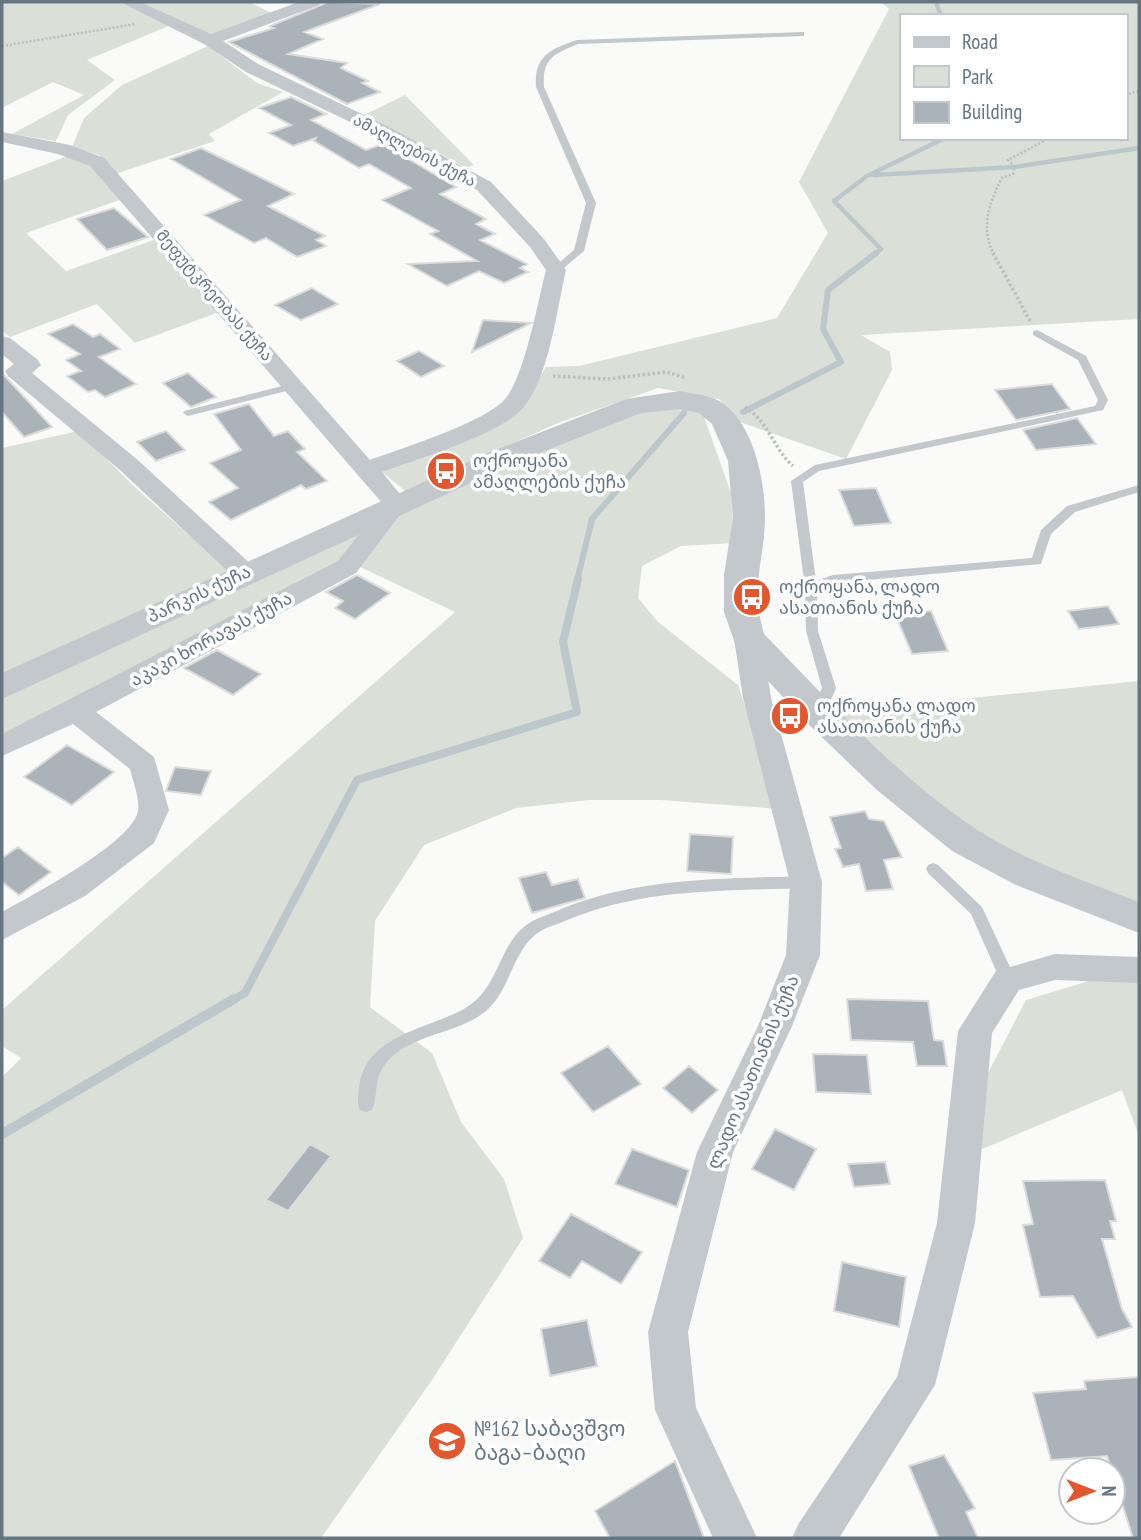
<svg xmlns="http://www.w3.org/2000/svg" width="1141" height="1540" viewBox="0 0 1141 1540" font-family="'PT Sans Narrow','Noto Sans Georgian',sans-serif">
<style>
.green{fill:#dadfd7;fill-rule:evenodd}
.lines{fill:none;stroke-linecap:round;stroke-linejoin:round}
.stream-far3{stroke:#bbc7cb;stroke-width:4.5}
.stream-far2{stroke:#bbc7cb;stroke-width:6}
.stream-far1{stroke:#bbc7cb;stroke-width:8}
.stream{stroke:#bbc7cb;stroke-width:10}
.building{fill:#aab3b9;stroke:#dcdcda;stroke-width:2}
.path-far1{stroke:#bbbfc2;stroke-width:2.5;stroke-dasharray:2 2;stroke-linecap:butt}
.path{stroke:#bbbfc2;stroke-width:3.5;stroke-dasharray:2.5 2.5;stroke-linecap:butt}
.service{fill:#c3c8cc;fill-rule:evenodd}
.minor{fill:#c3c8cc;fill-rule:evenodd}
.tertiary{fill:#c3c8cc;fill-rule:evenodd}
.labels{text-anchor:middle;stroke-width:7;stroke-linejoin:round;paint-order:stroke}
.far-street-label{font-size:16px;fill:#657683;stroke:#fff}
.poi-label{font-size:18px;fill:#657683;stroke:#fff;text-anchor:start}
.street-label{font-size:18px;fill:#657683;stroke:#fff}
.near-poi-label{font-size:21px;fill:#657683;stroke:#fff;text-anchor:start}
</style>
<rect width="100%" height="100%" fill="#fafaf8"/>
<path class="green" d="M2 2H119L171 25 87 60 115 80 68 115 56 141 12 134 84 95 53 82 2 108Z
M145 2H249L274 14 211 37 141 3Z
M881 2H1139V319L861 335 890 352 892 370 846 459 740 422 719 399 658 388 558 423 405 491 382 472 517 413 546 367 579 366 777 318 828 233 799 182 889 9ZM901 16H1125V138H901Z
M208 46 257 83 283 92 209 134 215 141 115 174 99 155 72 147 84 118 122 85Z
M405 95 474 165 467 168 364 115Z
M70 155 91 167 122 199 26 233 66 271 157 239 222 311 135 343 97 304 10 337 2 331V181Z
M677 405 703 414 731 493 734 543 681 546 642 566 638 598 658 622 738 685 779 809 660 800H589L516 808 424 845 375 921 370 1007 432 1053 461 1122 504 1179 523 1238 434 1377 321 1538H2V1077L21 1058 2 1046V1010L455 612 354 564 404 505 638 408Z
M78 431 139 491 230 571 2 677V448Z
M379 515 336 566 2 737V693Z
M1139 681V904L1065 878 979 839 833 712Z
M1089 981H1139V1136L1122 1090 980 1150 988 1073 1026 1000Z"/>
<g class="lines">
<path class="stream-far3" d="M936 2 941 16
M874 175 1015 167 1139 148
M874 255 881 249 834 201 867 176 945 138"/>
<path class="stream-far2" d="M743 412 841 362 823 329 828 290 876 253
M577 581 592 519 684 413"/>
<path class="stream-far1" d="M231 1001 245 993 357 780 577 712 563 642 578 579"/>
<path class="stream" d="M2 1134 234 999"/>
</g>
<path class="building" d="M328 2 380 4 304 32 323 39 288 54 347 63 341 68 368 81 362 83 380 92 347 104 229 42 274 28 270 26Z
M291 97 326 114 311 120 366 150 383 144 456 187 440 194 486 219 476 224 495 234 480 240 527 264 520 268 528 272 504 283 479 271 447 286 408 264 477 261 430 234 438 231 382 200 411 188 369 164 359 168 314 141 316 138 293 146 269 133 291 125 259 108Z
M201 148 294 194 268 206 325 236 316 240 326 246 297 257 266 238 254 243 204 215 241 200 171 159Z
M114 208 148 237 107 250 77 219Z
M312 288 338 304 301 320 275 305Z
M483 320 531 323 472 352Z
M73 324 93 337 100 334 120 349 99 357 136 384 105 397 95 390 88 392 67 376 81 371 66 360 80 354 48 334Z
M419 351 444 366 421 377 397 361Z
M2 373 52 427 24 437 2 412Z
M188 373 216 397 191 407 163 383Z
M1052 384 1070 409 1016 420 995 390Z
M249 404 274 436 288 431 305 449 297 452 327 481 306 489 301 485 231 520 209 502 238 488 210 463 241 450 214 414Z
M1077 418 1096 444 1036 450 1023 430Z
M166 431 185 450 156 461 137 442Z
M876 488 891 523 854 526 839 490Z
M357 575 390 593 355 619 335 608 343 601 326 592Z
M1108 606 1119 624 1079 629 1068 611Z
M931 611 948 651 912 654 895 614Z
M217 650 261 674 233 695 184 668Z
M67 745 114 772 72 805 24 777Z
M175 767 211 771 201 795 166 791Z
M865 811 869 819 884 821 902 857 884 860 893 889 866 891 859 864 843 867 835 849 841 848 830 817Z
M690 834 733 837 731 874 687 871Z
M18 847 51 872 19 895 2 882V858Z
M546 872 552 885 578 879 585 898 532 913 519 878Z
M847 999 928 1001 934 1040 943 1041 947 1066H917L913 1042 851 1040Z
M608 1046 641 1084 593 1112 561 1073Z
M813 1054 867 1055 871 1094 816 1092Z
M689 1066 718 1090 692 1113 663 1088Z
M775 1129 816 1149 794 1190 752 1169Z
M310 1144 331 1156 288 1211 266 1200Z
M632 1149 689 1170 677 1207 615 1184Z
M885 1162 890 1184 854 1187 848 1164Z
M1105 1180 1116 1221H1110L1115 1239H1102L1122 1309 1132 1327 1097 1338 1073 1296 1040 1297 1023 1225 1033 1224 1023 1181Z
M571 1214 642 1252 621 1284 582 1261 570 1278 539 1261Z
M842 1262 906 1277 899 1327 834 1311Z
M587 1320 597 1366 550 1376 541 1329Z
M1139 1377V1538H1133L1107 1456 1051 1460 1033 1393 1086 1389 1084 1381Z
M944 1455 975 1508 966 1512 978 1538H939L909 1466Z
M675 1461 704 1538H610L595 1511Z"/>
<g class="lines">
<path class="path-far1" d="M2 46 136 24
M1125 95 1139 91
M994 255C980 228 989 203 1002 178L1013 174 1015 167 1008 160 1050 138"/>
<path class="path" d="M993 253 1030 321
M553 376 608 379 667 372 686 378
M745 407C769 422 773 448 793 466"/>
<path class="service" d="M801 32H804V36L578 44C554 54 542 58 544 87L596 203 584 251 559 272H553V268L574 250 586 203 536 87C534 56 550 49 577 40Z
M1037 330 1086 356 1108 400 1103 410 819 471 803 482 816 581 833 575 1032 558 1041 530 1067 506 1139 485V492L1075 512 1051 534 1041 564 835 583 817 590 818 631 836 688 824 716H814L812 713 822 688 806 631 805 588 791 481 815 465 1095 406 1098 400 1078 360 1033 335V331Z
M294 383 299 386 298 388 188 416 183 413 184 411Z
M933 863 938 865 982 907 1016 980 1014 984 1008 986 1002 984 971 914 928 873 926 869 928 865Z
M806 876 811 878 813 882 811 886 806 888C725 891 641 888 565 921 555 925 544 928 536 934 512 953 510 990 487 1010 458 1036 403 1033 382 1069 374 1082 378 1097 372 1110L366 1112 360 1110C357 1103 358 1097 359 1089 364 1036 424 1030 462 1010 499 991 497 948 525 926 535 918 548 915 559 910 637 877 723 879 806 876Z"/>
<path class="minor" d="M120 2H140L211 34 299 2H321L319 5 223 41 258 64 389 127 491 182 544 239 566 270C557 308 549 378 523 408 499 435 417 459 382 472L408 504 356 573 96 712 154 757 169 810 154 843 85 896 2 940V912C31 896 133 842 138 811 140 799 133 781 130 769L73 724 2 756V734L338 561 383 504 90 166 58 154 2 142V132L70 145 104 158 370 460C402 448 487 422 506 398 525 374 538 301 546 270L530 247 477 190 377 135 246 72 204 44Z
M2 336 10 338 38 360 41 365 32 373 139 461 254 567 258 573 254 579H236L121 471 8 376 5 371 14 364 2 354Z
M748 629 758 632 762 638 771 698 822 882 820 955 792 1026 733 1152 688 1332 696 1408 757 1538H713L655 1410 648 1332 697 1152 758 1026 786 955 790 882 743 698 734 638 738 632Z
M1055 954 1139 957V983L1055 980 1019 990 992 1033 975 1223 935 1385 839 1538H792L799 1523 897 1377 937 1223 958 1031 996 971Z"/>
<path class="tertiary" d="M680 391C692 394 711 395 721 402 754 424 765 480 765 518 764 564 750 585 764 634 831 703 898 778 979 831 1028 862 1085 881 1139 902V933L1016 885 952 851 877 790 806 722 736 646 724 612V575L733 518 728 461 712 424 699 413 680 409 641 413 512 464 2 699V673L490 452 626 399Z"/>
</g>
<defs>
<g id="bus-disc" transform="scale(2.0125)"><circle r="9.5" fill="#e4572e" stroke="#fff"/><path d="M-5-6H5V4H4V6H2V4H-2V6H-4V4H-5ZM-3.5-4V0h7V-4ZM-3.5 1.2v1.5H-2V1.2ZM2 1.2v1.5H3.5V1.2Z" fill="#fff"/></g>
<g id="school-disc" transform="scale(2.0125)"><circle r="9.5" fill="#e4572e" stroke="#fff"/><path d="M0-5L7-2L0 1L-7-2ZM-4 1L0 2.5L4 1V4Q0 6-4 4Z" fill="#fff"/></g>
</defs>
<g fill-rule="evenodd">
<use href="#bus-disc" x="446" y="471"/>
<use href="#bus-disc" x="752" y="597"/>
<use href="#bus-disc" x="790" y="716"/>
<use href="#school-disc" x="447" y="1441"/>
</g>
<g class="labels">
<g class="far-street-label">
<text transform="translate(415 150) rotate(28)" y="6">ამაღლების ქუჩა</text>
<text transform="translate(215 295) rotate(49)" y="6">მეფუტკრეობას ქუჩა</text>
</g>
<g class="poi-label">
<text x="473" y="467">ოქროყანა<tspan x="473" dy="21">ამაღლების ქუჩა</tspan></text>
<text x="779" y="593">ოქროყანა, ლადო<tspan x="779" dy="21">ასათიანის ქუჩა</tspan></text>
<text x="817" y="712">ოქროყანა ლადო<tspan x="817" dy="21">ასათიანის ქუჩა</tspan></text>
</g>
<g class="street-label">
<text transform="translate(199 594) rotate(-25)" y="6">პარკის ქუჩა</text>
<text transform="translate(211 639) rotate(-28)" y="6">აკაკი ხორავას ქუჩა</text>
<text transform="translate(753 1072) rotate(-67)" y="6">ლადო ასათიანის ქუჩა</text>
</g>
<g class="near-poi-label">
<text x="474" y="1436">№162 საბავშვო<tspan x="474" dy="24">ბაგა–ბაღი</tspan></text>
</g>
</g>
<rect width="1141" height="1540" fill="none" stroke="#657683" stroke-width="7"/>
<rect x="900" y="14" width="228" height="126" fill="#ffffff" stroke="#c1c8cd" stroke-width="2"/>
<rect x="914" y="37" width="35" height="10" fill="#c3c8cc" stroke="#c1c8cd" stroke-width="2"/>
<text x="962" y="49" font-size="21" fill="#657683">Road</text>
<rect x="914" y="66" width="35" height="21" fill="#dadfd7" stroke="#c1c8cd" stroke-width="2"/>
<text x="962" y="84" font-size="21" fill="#657683">Park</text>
<rect x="914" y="102" width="35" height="21" fill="#aab3b9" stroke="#c1c8cd" stroke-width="2"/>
<text x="962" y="119" font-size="21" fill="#657683">Building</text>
<g transform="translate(1092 1491) rotate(90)"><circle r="33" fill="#ffffff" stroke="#c1c8cd" stroke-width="2"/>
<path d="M0-5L12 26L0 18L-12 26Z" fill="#e4572e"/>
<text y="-10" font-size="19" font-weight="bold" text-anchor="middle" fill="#657683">N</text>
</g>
</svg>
